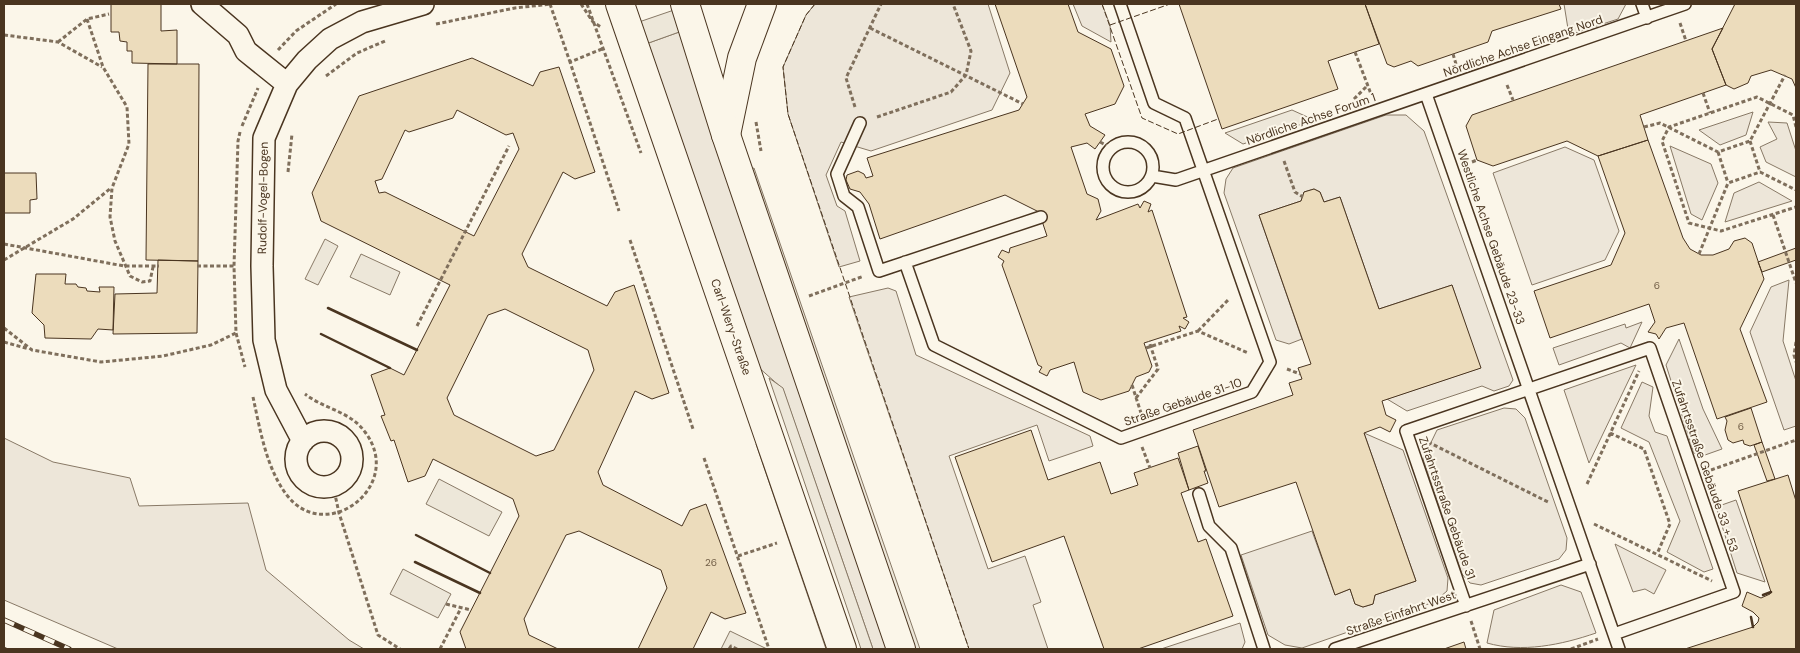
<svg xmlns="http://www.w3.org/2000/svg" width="1800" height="653" viewBox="0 0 1800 653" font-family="'DM Sans',sans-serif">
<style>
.green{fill:#ede6d9;stroke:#887966}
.parking{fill:#ede7d9;stroke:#887966}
.building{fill:#ecdcbc;stroke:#4a3520;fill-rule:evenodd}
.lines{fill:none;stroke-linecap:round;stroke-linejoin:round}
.service-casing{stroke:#4a3520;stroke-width:14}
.minor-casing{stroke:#4a3520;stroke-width:24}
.tertiary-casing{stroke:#4a3520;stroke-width:30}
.secondary-casing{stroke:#4a3520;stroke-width:30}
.path{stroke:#7f6f5c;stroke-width:3;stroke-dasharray:4 2.5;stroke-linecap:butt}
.service{stroke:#fbf6e9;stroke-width:11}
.minor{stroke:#fbf6e9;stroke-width:21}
.tertiary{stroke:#fbf6e9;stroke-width:28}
.secondary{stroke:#fbf6e9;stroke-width:28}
.rail-casing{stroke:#4a3520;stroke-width:5.5}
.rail{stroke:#fbf6e9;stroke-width:4;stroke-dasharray:11;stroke-linecap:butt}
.fence{stroke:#4a3520;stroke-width:1;stroke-dasharray:6 2.5;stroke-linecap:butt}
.wall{stroke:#4a3520;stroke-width:2.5}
.labels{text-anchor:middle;stroke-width:4;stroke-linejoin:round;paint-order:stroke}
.number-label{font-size:10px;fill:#725f47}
.street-label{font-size:12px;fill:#4a3520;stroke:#fbf6e9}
</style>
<rect width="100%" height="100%" fill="#fbf6e9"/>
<path class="green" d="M815 4H988L1010 73 992 110 871 151 841 142 826 175 837 206 845 211 860 261 839 267 788 114 783 67 806 15Z
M1073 4H1102L1110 25 1111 42 1082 26Z
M1564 4H1626L1618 19 1569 35Z
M682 31 894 649H873L783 389 757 366 643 45Z
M1753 112 1746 135 1720 145 1699 130Z
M1386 115H1406L1424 131 1513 380 1509 386 1494 391 1482 386 1407 411 1387 399 1480 368 1452 285 1379 309 1340 197 1324 202 1320 192 1314 189 1304 192 1301 201 1259 215 1302 339 1289 344 1276 340 1224 193 1226 179 1233 168Z
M1768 122 1787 123 1796 151V177L1766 162 1760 147 1777 139Z
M1670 146 1711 164 1718 183 1702 220 1691 214Z
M1565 147 1594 160 1619 231 1605 260 1532 285 1493 173Z
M1759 182 1792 201 1725 222 1734 193Z
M1789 280 1783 341 1796 381V426L1784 430 1750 332 1771 287Z
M888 288 896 291 916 355 1090 436 1093 446 1049 461 1037 425 949 456 988 569 1025 556 1041 602 1033 605 1048 649H969L849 297Z
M1642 322 1630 348 1621 343 1559 365 1553 348 1625 324 1626 328Z
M1679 339 1703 409 1722 449 1705 455 1694 453 1666 365Z
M1636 365 1589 463 1564 390Z
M1642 382 1653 387 1649 416 1655 432 1667 436 1713 569 1704 572 1667 552 1680 521 1649 442 1621 428Z
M1504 408 1516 409 1525 418 1567 538 1566 550 1559 559 1481 585 1470 583 1462 574 1423 459 1437 430Z
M1364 433 1403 450 1448 578 1447 591 1434 602 1302 648 1285 645 1268 635 1241 555 1312 531 1335 595 1350 589 1355 604 1363 607 1373 604 1375 595 1416 581Z
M4 438 53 462 130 478 139 506 248 503 266 570 349 640 364 649H118L4 600Z
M1736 500 1765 582 1737 573 1716 507Z
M1615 544 1666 570 1654 594 1645 589 1633 592Z
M1561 585 1581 592 1596 633C1561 645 1522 653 1487 643L1494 610Z
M1240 623 1245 642 1242 649H1161Z"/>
<path class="parking" d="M674 10 682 31 643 45 636 23Z
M1292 110 1314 120 1243 144 1225 133Z
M754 168 920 649H910L745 171Z
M325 239 338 246 318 285 305 279Z
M361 254 400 272 390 295 350 277Z
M769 378 783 388 873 649H861Z
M763 442 834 649H826L756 444Z
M439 479 502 512 489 536 426 504Z
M403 569 451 594 438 618 390 594Z
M730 631 767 649H768H721Z"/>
<path class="building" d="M111 4H161V31L177 30V64L132 63V51H127V42L120 41 119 32H111Z
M995 4H1068L1078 32 1111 49 1124 86 1115 104 1085 114 1090 126 1105 135 1095 149 1087 143 1071 147 1087 194 1098 199 1101 211 1096 220 1138 204 1140 208 1144 201 1151 204 1148 212 1152 210 1187 317 1183 318 1189 322 1185 329 1179 326 1181 331 1144 343 1152 366 1149 372 1136 377 1129 391 1101 400 1083 392 1074 362 1050 370 1047 376 1039 372 1042 367 1038 365 1002 265 1004 261 998 257 1002 250 1009 253 1010 248 1047 236 1039 212 1005 195 880 239 869 204 860 192 850 189 846 180 847 175 858 171 864 174 866 178 873 176 867 158 1019 110 1027 97Z
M1179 4H1365L1379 44 1328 61 1338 89 1222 129Z
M1365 4H1559L1561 9 1492 31 1488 42 1418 66 1411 61 1394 67 1387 64Z
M1735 4H1796V88L1792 79 1771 70 1751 76 1748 83 1734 89 1726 85 1712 49Z
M1723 28 1712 49 1726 85 1640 115 1648 140 1598 156 1567 141 1493 166 1477 160 1466 126 1472 115Z
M472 58 533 86 540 72 559 67 595 172 575 179 563 172 522 254 528 267 607 306 615 292 634 285 669 393 652 399 635 391 598 472 603 485 682 526 690 510 706 504 746 613 725 619 711 612 693 649H638L667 588 661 570 579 531 566 535 524 619 529 635 558 649H466L460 632 519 516 513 499 433 459 425 476 408 482 394 440 391 441 381 416 385 415 371 375 390 368 404 375 450 285 321 221 312 193 359 96ZM457 110 506 135 513 133 519 149 474 236 385 192 379 193 375 181 382 179 405 130 409 132 453 118ZM505 309 588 350 594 370 554 450 536 456 454 415 447 398 488 315Z
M148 64H199L198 261 146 260Z
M1648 140 1683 238 1690 249 1701 255H1713L1729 249 1734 241 1745 238 1752 243 1764 279 1740 329 1767 402 1717 419 1684 323 1666 328 1659 339 1656 334 1648 332 1655 322 1649 304 1550 338 1534 291 1611 265 1625 233 1598 156Z
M4 173H36L37 199 30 200V213H4Z
M1314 189 1320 192 1324 202 1340 197 1379 309 1452 285 1481 368 1382 401 1386 415 1396 420 1390 432 1380 427 1364 433 1416 581 1375 595 1373 604 1363 607 1355 604 1350 589 1335 595 1296 482 1219 507 1193 430 1293 395 1289 383 1302 379 1298 368 1311 364 1259 215 1301 201 1304 192Z
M1796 248V260L1762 272 1758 262Z
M158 260 198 261 197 333 113 334 115 294 157 293Z
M36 274H66L65 284H76L78 287 86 288 87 291 100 292 99 287H114L113 330 98 329 91 339 45 338 44 325 32 313Z
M1751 408 1762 442 1750 446 1744 444 1743 440 1733 443 1728 440 1725 430 1727 421 1725 417Z
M1031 430 1048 480 1100 462 1111 494 1138 485 1134 473 1178 458 1189 490 1181 493 1198 542 1206 539 1233 616 1138 649H1104L1064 536 992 562 955 457Z
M1762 442 1775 479 1767 481 1754 445Z
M1198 446 1206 471H1204L1208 483 1189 490 1178 453Z
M1788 475 1796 501V649H1685L1753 627 1758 622 1759 618 1753 612 1742 606 1747 592 1761 598 1770 594 1771 592 1738 491Z
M1464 642 1466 649H1444Z"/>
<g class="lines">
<g class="service-casing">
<path id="service" d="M1642 4 1647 18
M1426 94 1619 649
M860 123 837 174 844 196 858 207 879 271 1041 217
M1103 167a25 25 0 1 1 50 0a25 25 0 1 1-50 0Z
M1152 176 1176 180 1685 4
M905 262 934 345 1121 438 1252 392 1270 362 1185 118 1154 103 1120 4
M1199 494 1209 526 1231 548 1264 649
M1466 606 1406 431 1650 348 1734 592 1614 634
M1335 649 1590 564"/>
</g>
<g class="minor-casing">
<path id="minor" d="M202 4 238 35 246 51 287 84
M296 459a28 28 0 1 1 56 0a28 28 0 1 1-56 0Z
M303 441 276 390 264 340 262 266 264 138 287 84 307 60 330 39 362 22 423 4"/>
</g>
<g class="tertiary-casing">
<path id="tertiary" d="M726 135 742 58 762 4"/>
</g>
<g class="secondary-casing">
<path id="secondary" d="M620 4 842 649
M685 4 726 135 901 649"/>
</g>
<path class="path" d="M550 4 570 62
M581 4 593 22 601 27
M587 4 641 153
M87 19 103 67 127 107 129 144 112 188 110 217 115 241 130 276 142 282 150 281 153 267
M1680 23 1686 41
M436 24 515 8 551 4
M870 28 1023 104
M4 35 58 42 102 67
M58 42 87 19 109 14
M602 49 570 62 619 211
M278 50 296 31 336 4
M1355 52 1371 94
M1453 54 1456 64
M326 76 357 53 385 41
M1507 85 1513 100
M1703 93 1710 113
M1354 99 1368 85
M855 107 846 78 881 4
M877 117 951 92 966 75 971 51 953 4
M756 122 761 151
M242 126 258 88
M1644 127 1660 123 1718 152 1750 141 1785 75
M1796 127 1793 115 1757 97 1669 127 1662 141 1689 223 1721 231 1796 207
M240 132 238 141 234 266 236 333 245 367
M1750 141 1760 172
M1100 142 1112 148
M1718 152 1728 183
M1284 161 1295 192 1303 197
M1472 162 1477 160
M288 172 292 134
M1773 215 1796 283
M630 240 693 429
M4 244 124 266H159
M1699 254 1728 183 1760 172 1796 190
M4 260 73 219 111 188
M197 266H234
M809 296 864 276
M417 326 509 146
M4 328 32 350 101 362 163 356 211 345 236 333
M1198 331 1229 299
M4 342 29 349
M1796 342 1794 355 1796 362
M1146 348 1198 331 1248 353
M1287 369 1300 374
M1132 385 1141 413
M253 397C260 429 266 467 286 494 325 547 406 486 365 432 350 411 324 409 305 394
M1136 398 1158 369 1149 341
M1610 433 1644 449 1670 524 1657 554
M1428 442 1550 503
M1142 447 1150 468
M704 458 769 649
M1711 470 1796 440
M1587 484 1639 371
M333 485 339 513 378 635 400 649
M1594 524 1712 581
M738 556 777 543
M446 604 471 610
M1471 621 1480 649
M440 649 461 608
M729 649 731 646 737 649
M1571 649 1598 639"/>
<use href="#service" class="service"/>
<use href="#minor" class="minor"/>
<use href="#tertiary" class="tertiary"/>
<use href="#secondary" class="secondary"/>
<g class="rail-casing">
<path id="rail" d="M4 620 69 649"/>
</g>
<use href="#rail" class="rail"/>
<path class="fence" d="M815 4 806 15 783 67 788 114 969 649
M1102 4 1142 118 1178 134 1218 119
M1110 25 1170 4
M4 647 8 649"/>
<path class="wall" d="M328 308 417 350
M321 334 390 368
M416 535 490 573
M415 562 480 593
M1763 595 1771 592
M1751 617 1753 627"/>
</g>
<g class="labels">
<g class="number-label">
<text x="1657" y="289">6</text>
<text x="1741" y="430">6</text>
<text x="711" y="566">26</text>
</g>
<g class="street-label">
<text transform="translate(1523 46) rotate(-19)" y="4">Nördliche Achse Eingang Nord</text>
<text transform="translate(1311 119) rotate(-19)" y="4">Nördliche Achse Forum 1</text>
<text transform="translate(263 198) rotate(-89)" y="4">Rudolf-Vogel-Bogen</text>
<text transform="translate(1491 237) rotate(71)" y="4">Westliche Achse Gebäude 23-33</text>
<text transform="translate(731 327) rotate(71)" y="4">Carl-Wery-Straße</text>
<text transform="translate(1183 402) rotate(-19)" y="4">Straße Gebäude 31-10</text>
<text transform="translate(1705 466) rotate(71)" y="4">Zufahrtsstraße Gebäude 33 + 53</text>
<text transform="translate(1447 508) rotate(71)" y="4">Zufahrtsstraße Gebäude 31</text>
<text transform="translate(1401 613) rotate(-19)" y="4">Straße Einfahrt West</text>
</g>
</g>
<rect width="1800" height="653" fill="none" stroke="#4a3520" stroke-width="10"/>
</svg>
